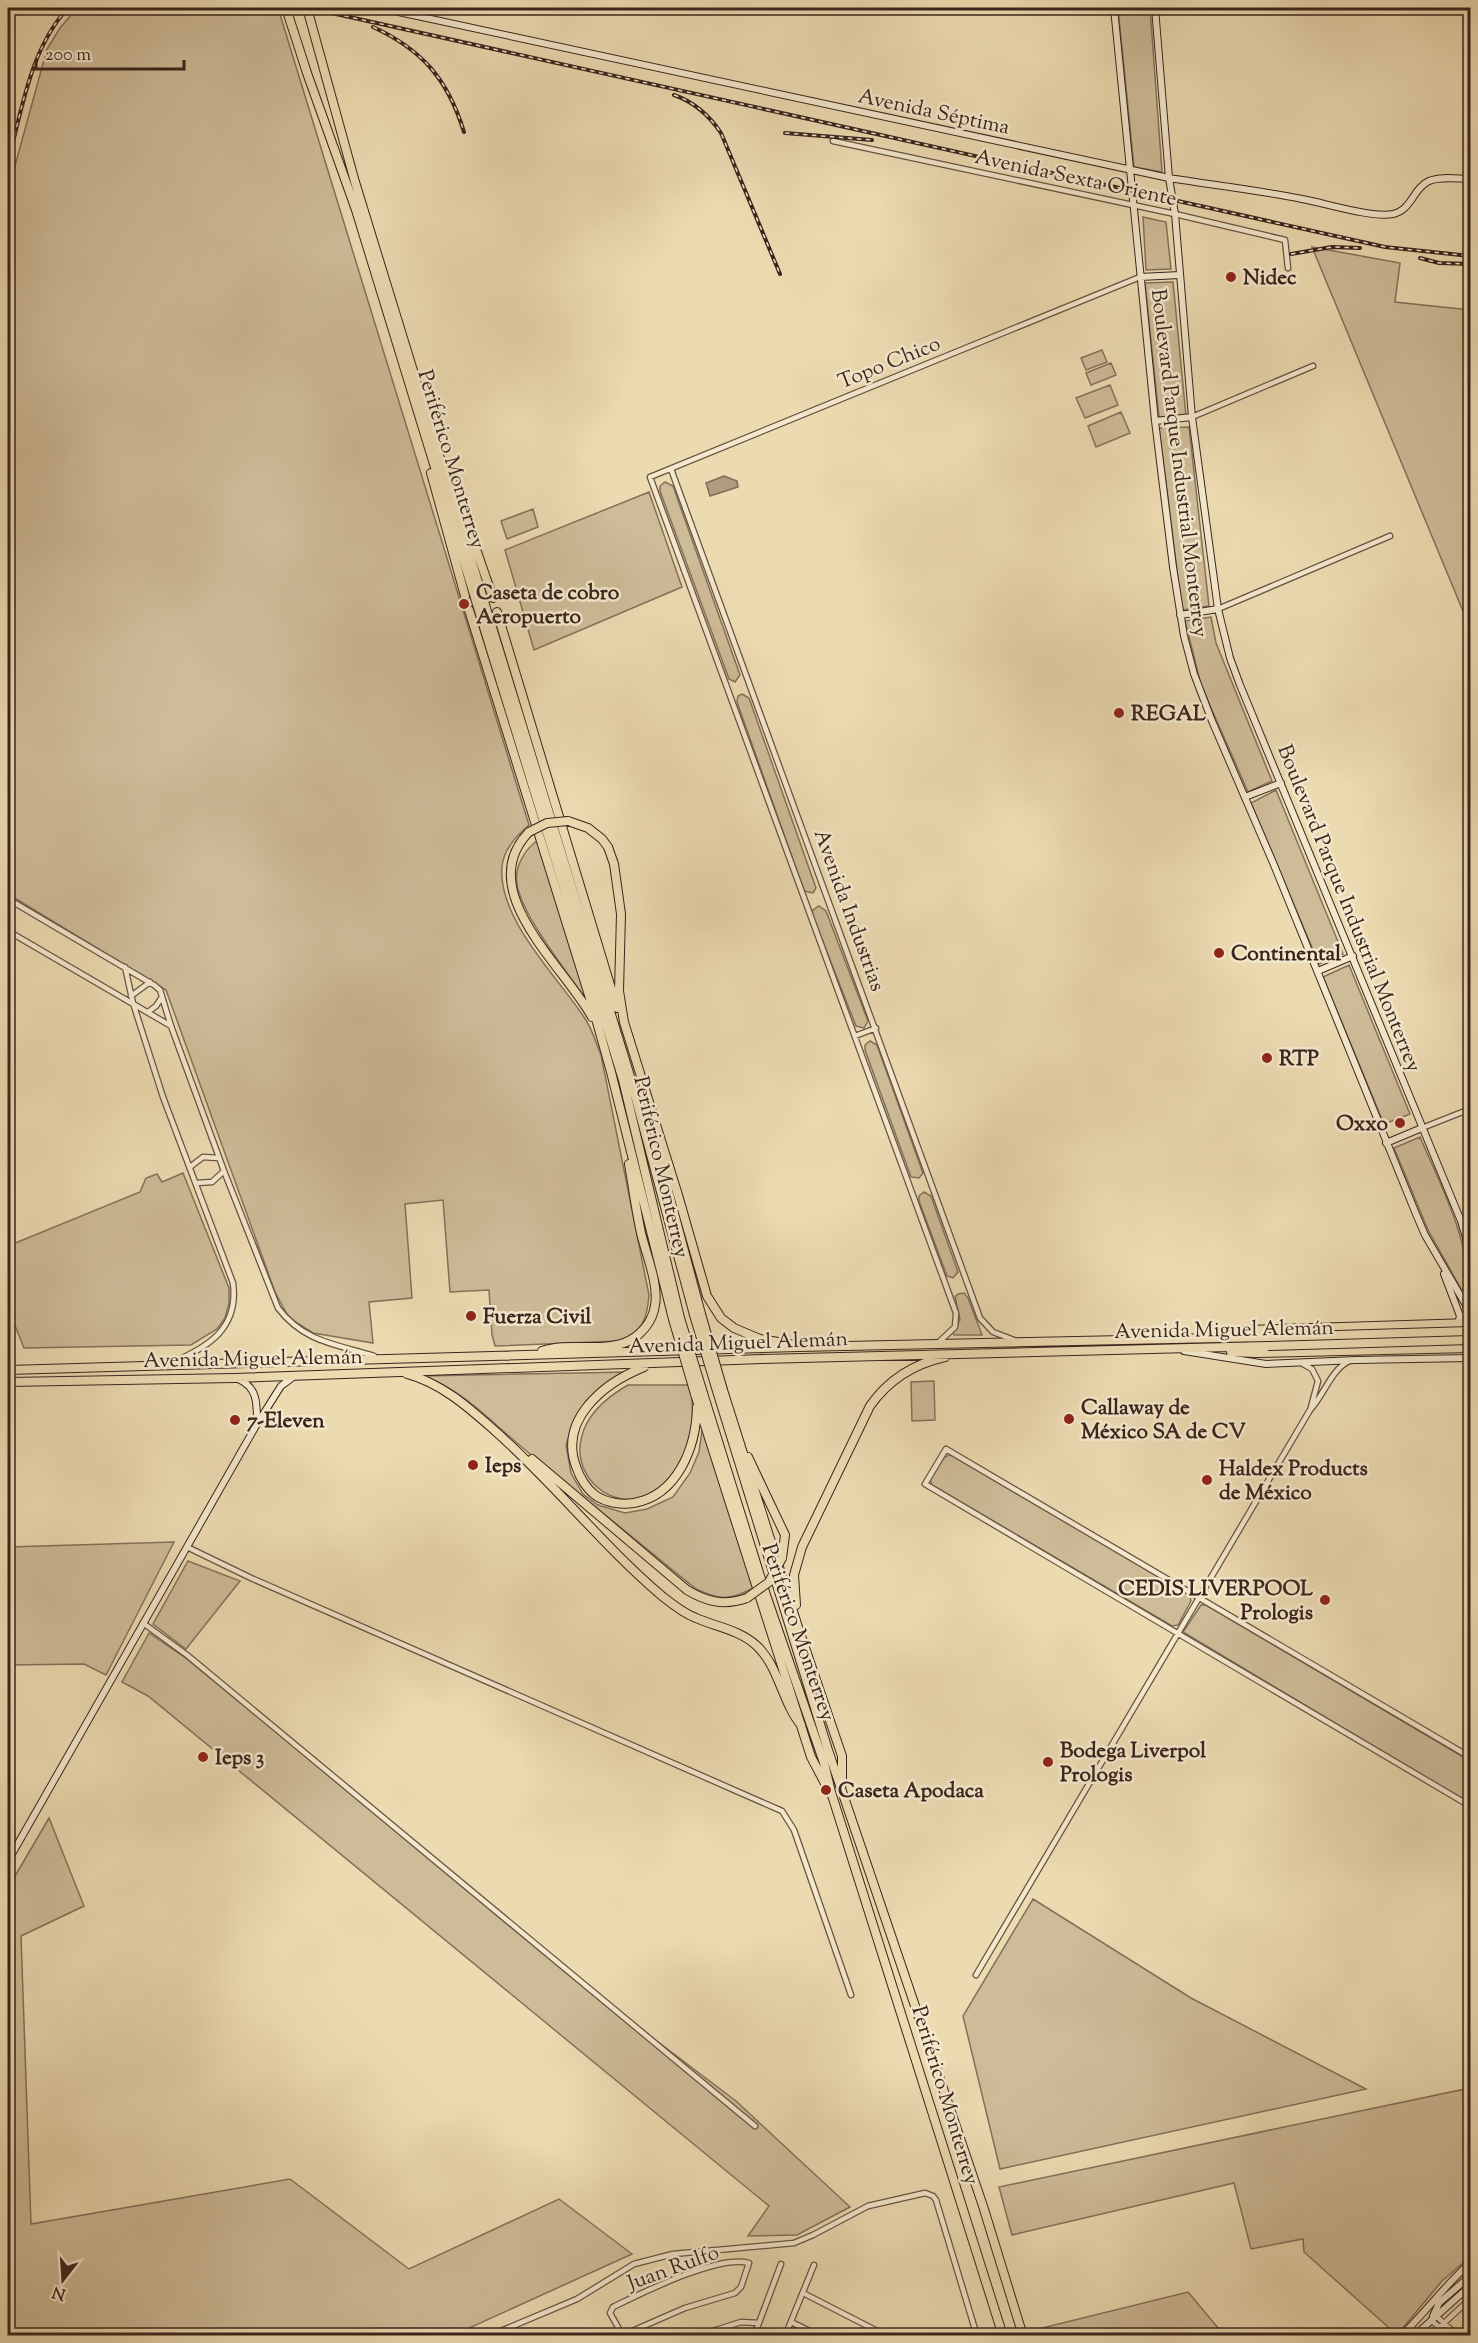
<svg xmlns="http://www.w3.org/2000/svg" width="1478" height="2343" viewBox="0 0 1478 2343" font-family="'Sorts Mill Goudy',serif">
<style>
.green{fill:#cebb98;stroke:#84705a;stroke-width:1.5}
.water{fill:#af9c7e;stroke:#806c57;stroke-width:1.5}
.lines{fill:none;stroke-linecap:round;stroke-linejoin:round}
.street-casing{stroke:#665241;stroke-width:7}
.secondary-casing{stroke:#39241c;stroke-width:8}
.highway-casing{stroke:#39241c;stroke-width:10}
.street{stroke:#f3e7cc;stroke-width:4.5}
.secondary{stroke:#f3e7cc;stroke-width:6}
.highway{stroke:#ecdab1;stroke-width:8}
.rail-casing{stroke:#39241c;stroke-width:4}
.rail{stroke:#f3e7cc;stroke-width:1.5;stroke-dasharray:4.5;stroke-linecap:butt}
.highway-bridge-casing{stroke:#39241c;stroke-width:10;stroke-linecap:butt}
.highway-bridge{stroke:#ecdab1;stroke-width:8}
.poi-dot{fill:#8f2418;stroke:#f3e7cc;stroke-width:2}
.labels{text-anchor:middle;stroke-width:5;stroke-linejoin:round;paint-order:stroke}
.street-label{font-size:21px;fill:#39241c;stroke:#f3e7cc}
.poi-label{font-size:21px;font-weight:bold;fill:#39241c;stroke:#f3e7cc;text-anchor:start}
</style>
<rect width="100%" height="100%" fill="#ecdab1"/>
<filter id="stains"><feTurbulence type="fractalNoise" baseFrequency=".00333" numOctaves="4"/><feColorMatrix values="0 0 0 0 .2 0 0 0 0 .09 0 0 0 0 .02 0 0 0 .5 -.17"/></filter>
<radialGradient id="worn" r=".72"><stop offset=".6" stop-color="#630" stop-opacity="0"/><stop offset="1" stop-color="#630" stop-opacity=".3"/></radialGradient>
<path class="green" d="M77 8H278L529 825C517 835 504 849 502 866 497 918 557 976 584 1017 592 1028 596 1043 601 1055L649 1295C647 1320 643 1331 619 1341L495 1346 492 1335 489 1290 450 1292 443 1200 405 1204 412 1298 369 1302 373 1343 313 1333 289 1318 275 1292 166 990 8 894V191L47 49 60 28Z
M1118 8H1150L1162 172 1134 167Z
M1143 217 1166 222 1171 269 1146 270Z
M1312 247 1400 263 1395 302 1470 310V628Z
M1173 282 1186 416 1159 417 1145 283Z
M1102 350 1107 362 1086 370 1081 358Z
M1111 363 1116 375 1091 385 1086 373Z
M1110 385 1118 405 1085 418 1076 398Z
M1121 412 1130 433 1096 447 1088 426Z
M1189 427 1209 606 1182 610 1159 428Z
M665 482 673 486 740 675 735 682 729 679 660 491V486Z
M649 492 682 587 534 650 505 550Z
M533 509 538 527 507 539 501 521Z
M1211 617 1216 643 1272 781 1248 792 1201 685 1185 621Z
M742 694 749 698 816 888 813 893 804 891 737 702 738 696Z
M1276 790 1343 954 1319 964 1251 803Z
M538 840 591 1006C571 977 522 917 517 884 514 867 525 849 538 840Z
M819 906 826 911 868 1021 864 1028 856 1026 812 914 813 910Z
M1349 965 1410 1114 1384 1124 1323 977Z
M870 1041 877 1045 923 1173 919 1178 911 1177 865 1050V1045Z
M1420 1137C1444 1192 1471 1243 1470 1305L1428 1230 1394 1148Z
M183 1173 229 1288V1303L225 1318 217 1329 191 1345 24 1348 8 1308V1246L140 1192 146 1178 157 1174 162 1182Z
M924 1192 931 1196 958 1272 953 1278 947 1276 919 1201V1196Z
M964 1293 968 1298 982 1335H954L953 1333 960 1320 955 1297 958 1294Z
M630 1372 605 1385 586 1401 572 1427 566 1445 571 1473 583 1494 598 1505 625 1513 647 1509 673 1497 690 1473 699 1452 703 1423 753 1588C730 1601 719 1600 696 1589 638 1542 581 1495 524 1449 491 1422 464 1391 424 1376Z
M934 1381 935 1420 912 1421 911 1382Z
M628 1385H690C695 1410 693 1439 681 1462 632 1557 514 1450 628 1385Z
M949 1455 953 1456 1185 1592 1190 1596 1191 1601 1178 1625 1172 1626 932 1485 930 1479 943 1458Z
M174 1542 106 1675 84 1664 8 1665V1547Z
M188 1561 240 1581 186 1649 153 1624Z
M1201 1605H1206L1470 1761V1804L1183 1632Z
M149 1633 187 1659 588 1989 736 2101 850 2207 797 2235 748 2236 769 2206 148 1696 122 1682Z
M49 1818 84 1906 21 1936 31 2224 290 2179 409 2269 559 2199 632 2254 454 2335H9L8 2332V1888Z
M1033 1899 1191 1998 1366 2089 1000 2169 963 2016Z
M1470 2088V2257L1442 2281 1397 2335 1304 2252 1303 2239 1251 2249 1234 2183 1012 2235 999 2187Z
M1188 2292 1224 2335 1036 2336 1034 2330Z"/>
<path class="water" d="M724 476 737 481 738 487 710 496 706 483Z"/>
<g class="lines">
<g class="street-casing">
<path id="street" d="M833 141 1175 214 1285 240 1288 268
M1192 417 1313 366
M671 469 980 1318 993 1332 1014 1340
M1218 609 1390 536
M8 899 154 985 160 990 171 1026 224 1171 278 1308C304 1342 335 1344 374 1356
M8 931 171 1026
M125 967 133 1003 163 1097 233 1283C239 1328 209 1347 171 1363
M131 996 150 982
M148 1012 156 1006 162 997
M855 1036 876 1028
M1422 1128 1470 1109
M190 1167 203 1157 219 1158
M197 1183 212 1182 224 1171
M939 1342 955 1327 956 1313 650 477 1140 277
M1303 1364 1312 1369 1318 1381 1311 1407
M187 1547 251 1578 782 1811 794 1830 851 1995
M143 1623 187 1655 755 2126
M1470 1757 946 1449 925 1484 1470 1806
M976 1975 1310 1410C1324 1395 1331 1370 1349 1361
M803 2293 887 2336
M1436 2316 1458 2336
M1431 2320 1449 2336
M791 2322 820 2336
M623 2335 685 2308 735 2293 741 2287 749 2263C719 2254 642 2293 613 2307L610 2313 623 2336
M489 2336 577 2299 634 2264 673 2254 794 2243 813 2235 868 2206 925 2193 933 2196 936 2200 977 2336
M697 2336 741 2322 759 2323
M754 2336 781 2264
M785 2336 814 2265
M1430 2336 1470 2299"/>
</g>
<g class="secondary-casing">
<path id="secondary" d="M380 8 1169 178C1213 185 1258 190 1302 199 1325 203 1371 218 1393 214 1412 210 1413 188 1429 181 1441 176 1458 179 1470 179
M1114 8 1155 421 1173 567 1184 636 1194 674 1212 721 1274 865 1416 1214 1425 1235 1470 1312
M1155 8 1169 178 1175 214 1192 417 1218 609 1230 658 1240 685 1461 1221 1470 1251
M1140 277 1180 275
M1155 421 1192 417
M1180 615 1218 609
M1245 797 1281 783
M1318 971 1353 956
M1386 1143 1422 1128
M1444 1274 1460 1316 1458 1324
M1184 1351 1266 1364 1356 1360 1470 1358
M238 1379C258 1387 257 1405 257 1423
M8 1861 257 1424 281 1386 293 1377
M1433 2316 1439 2303 1470 2276
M1401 2336C1426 2312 1445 2285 1470 2263
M1414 2336 1470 2286"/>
</g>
<g class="highway-casing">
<path id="highway" d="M286 8 307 73 356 210 623 1080 680 1318
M307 8 355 182 629 1073 694 1315
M431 473 465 596
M452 480 493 598
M469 610 593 1008 611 1072 673 1319
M497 612 617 1008
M568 821 588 828 602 839 608 847 614 864 621 914 619 991 624 1022 678 1195 707 1296 721 1318 734 1328 760 1339 790 1344
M529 832C472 890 564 966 592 1017
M655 1142 701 1314
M1223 1335 1247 1330 1470 1323
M542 1351C568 1342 598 1352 624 1343 640 1337 653 1322 655 1305 659 1285 646 1254 641 1233 636 1210 633 1187 629 1164
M1231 1352 1256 1353 1470 1348
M644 1367C604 1383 557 1420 577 1469 580 1478 587 1489 595 1495 606 1503 622 1505 634 1503 678 1495 696 1447 697 1407
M8 1370 799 1347 1268 1337
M407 1374C441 1383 468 1407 494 1430 553 1482 602 1545 662 1596 672 1604 683 1613 696 1618 717 1627 740 1630 757 1646 779 1667 782 1702 801 1725
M8 1382 235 1378 762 1359 1268 1346
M723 1390 797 1624 842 1756V1784
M717 1391 828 1750 983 2206 1023 2336
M703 1393 766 1595 824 1763 831 1792 1003 2336
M695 1394 811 1757 828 1789
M748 1457 785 1535 782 1558
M532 1459 687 1590C707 1602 724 1606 747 1598
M796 1605 794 1575 802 1547 870 1406C889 1379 913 1364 945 1357"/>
</g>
<use href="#street" class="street"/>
<use href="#secondary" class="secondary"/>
<use href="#highway" class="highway"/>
<g class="rail-casing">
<path id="rail" d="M309 8 1385 247 1470 256
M373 27C423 50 448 80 464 132
M674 95C694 102 709 115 721 133L780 274
M785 133 872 140
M8 162C22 110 30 49 68 8
M1291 254 1332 247 1360 248
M1420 258 1439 263 1470 264"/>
</g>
<use href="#rail" class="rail"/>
<g class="highway-bridge-casing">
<path id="highway-bridge" d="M529 832 547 823 568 821
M701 1314 723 1390
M694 1315 717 1391
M680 1318 703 1393
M673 1319 695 1394
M1268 1337 1470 1331
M1268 1346 1470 1340
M747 1598 769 1582 782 1558"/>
</g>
<use href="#highway-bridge" class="highway-bridge"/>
</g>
<g class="poi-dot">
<circle cx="1231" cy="277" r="6"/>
<circle cx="464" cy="604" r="6"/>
<circle cx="1119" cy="713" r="6"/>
<circle cx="1219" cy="953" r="6"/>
<circle cx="1267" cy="1058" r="6"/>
<circle cx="1400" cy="1123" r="6"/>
<circle cx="471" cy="1316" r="6"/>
<circle cx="1069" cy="1419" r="6"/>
<circle cx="235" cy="1420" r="6"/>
<circle cx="473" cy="1465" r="6"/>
<circle cx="1207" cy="1480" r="6"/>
<circle cx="1325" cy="1600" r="6"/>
<circle cx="203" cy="1757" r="6"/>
<circle cx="1048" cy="1762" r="6"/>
<circle cx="826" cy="1790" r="6"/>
</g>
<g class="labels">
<g class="street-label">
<text transform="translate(934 111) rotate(12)" y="7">Avenida Séptima</text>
<text transform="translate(1076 177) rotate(12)" y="7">Avenida Sexta Oriente</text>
<text transform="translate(889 362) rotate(-22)" y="7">Topo Chico</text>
<text transform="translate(452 459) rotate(73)" y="7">Periférico Monterrey</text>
<text transform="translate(1180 463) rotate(83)" y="7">Boulevard Parque Industrial Monterrey</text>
<text transform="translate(1350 908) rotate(68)" y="7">Boulevard Parque Industrial Monterrey</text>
<text transform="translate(850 910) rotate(70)" y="7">Avenida Industrias</text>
<text transform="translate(662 1167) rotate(77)" y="7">Periférico Monterrey</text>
<text transform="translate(1224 1329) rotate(-1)" y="7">Avenida Miguel Alemán</text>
<text transform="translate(738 1342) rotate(-2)" y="7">Avenida Miguel Alemán</text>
<text transform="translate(253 1358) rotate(-1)" y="7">Avenida Miguel Alemán</text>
<text transform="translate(799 1632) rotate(71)" y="7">Periférico Monterrey</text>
<text transform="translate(946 2095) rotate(73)" y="7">Periférico Monterrey</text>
<text transform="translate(673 2267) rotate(-20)" y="7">Juan Rulfo</text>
</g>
<g class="poi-label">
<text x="1243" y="284">Nidec</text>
<text x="476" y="599">Caseta de cobro<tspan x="476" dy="24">Aeropuerto</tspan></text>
<text x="1131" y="720">REGAL</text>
<text x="1231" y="960">Continental</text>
<text x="1279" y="1065">RTP</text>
<text x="1388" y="1130" text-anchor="end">Oxxo</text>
<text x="483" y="1323">Fuerza Civil</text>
<text x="1081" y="1414">Callaway de<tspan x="1081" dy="24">México SA de CV</tspan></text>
<text x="247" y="1427">7-Eleven</text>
<text x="485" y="1472">Ieps</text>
<text x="1219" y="1475">Haldex Products<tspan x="1219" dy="24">de México</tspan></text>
<text x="1313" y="1595" text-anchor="end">CEDIS LIVERPOOL<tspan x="1313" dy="24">Prologis</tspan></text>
<text x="1060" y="1757">Bodega Liverpol<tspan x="1060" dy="24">Prologis</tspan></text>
<text x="215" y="1764">Ieps 3</text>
<text x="838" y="1797">Caseta Apodaca</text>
</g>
</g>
<rect width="1478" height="2343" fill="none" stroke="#ecdab1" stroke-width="30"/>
<rect x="9" y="9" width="1460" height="2325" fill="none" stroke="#39241c" stroke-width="3"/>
<rect x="15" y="15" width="1448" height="2313" fill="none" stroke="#39241c" stroke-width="1.5"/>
<g transform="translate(63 2280) rotate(197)" stroke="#f3e7cc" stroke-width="4.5" paint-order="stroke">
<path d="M0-4.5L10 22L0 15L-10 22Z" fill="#39241c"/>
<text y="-9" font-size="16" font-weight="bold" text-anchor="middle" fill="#39241c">N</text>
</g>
<path d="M36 60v9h148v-9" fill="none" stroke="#39241c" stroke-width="3"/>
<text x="45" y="60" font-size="18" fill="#39241c" stroke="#f3e7cc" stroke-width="4.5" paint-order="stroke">200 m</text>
<rect width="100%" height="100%" filter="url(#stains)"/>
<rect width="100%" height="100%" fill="url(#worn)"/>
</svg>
